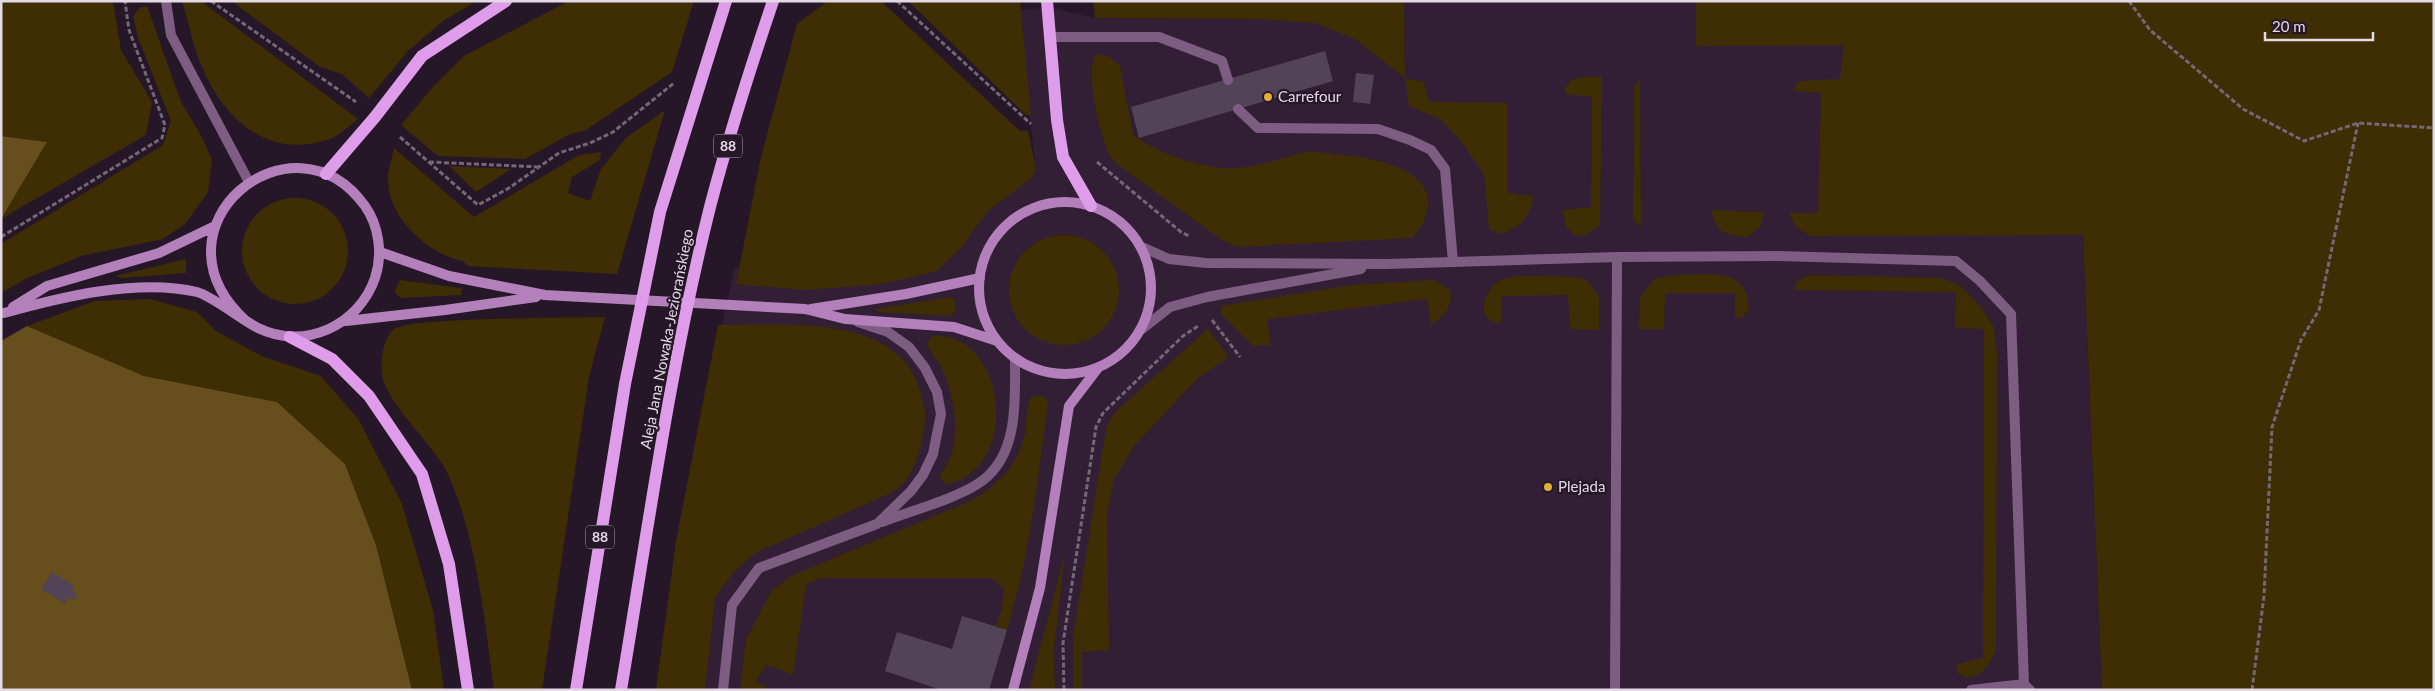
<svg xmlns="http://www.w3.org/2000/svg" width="2435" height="691" viewBox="0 0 2435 691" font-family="Lato,sans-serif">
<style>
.built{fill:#321f35}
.green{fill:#3f2d03}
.forest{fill:#664f1c}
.building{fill:#534356}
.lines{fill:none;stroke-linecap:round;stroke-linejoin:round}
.path{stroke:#756876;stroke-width:3;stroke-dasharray:5 2.5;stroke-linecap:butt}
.lane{stroke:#7d5d82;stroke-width:10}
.secondary{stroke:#b480bc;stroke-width:10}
.primary{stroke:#df9cea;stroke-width:12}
.poi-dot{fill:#e3ae35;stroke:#261728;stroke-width:2}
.labels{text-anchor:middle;stroke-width:4.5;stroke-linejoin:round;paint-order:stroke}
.shield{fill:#261728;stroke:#aba0ac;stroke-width:1}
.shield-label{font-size:14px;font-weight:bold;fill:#e4dae5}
.poi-label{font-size:15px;fill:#e4dae5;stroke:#261728;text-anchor:start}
.street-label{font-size:15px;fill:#e4dae5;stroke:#261728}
</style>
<rect width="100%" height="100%" fill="#261728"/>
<path class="built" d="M1404 1H2086L2082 212 2102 690H661L707 388 735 267 835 273 1011 169 1035 162 1018 11 1047 7 1095 18 1256 19 1315 23 1356 40 1405 78Z"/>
<path class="green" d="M1 1H113L121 50 152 102 146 135 1 219 47 142 1 136Z
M182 1H201L358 119C350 125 340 135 330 139 269 160 225 121 202 67 193 47 189 23 182 1Z
M231 1H477L443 21 408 51 369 98 342 74 320 67Z
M569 1H694L672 72 586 130 568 135 525 159 438 156 401 125 433 87 464 56Z
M828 1H881L1020 131H1028L1036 169 1032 178 988 211 961 248 935 272 876 285 803 290 736 284 761 157 797 24Z
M908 1H1020L1031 115H1026Z
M1093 1H1404L1405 78 1424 82 1429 102 1507 103V193L1533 196C1532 216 1519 229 1500 234L1489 229 1484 174 1460 140 1440 119 1409 106 1405 78 1356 40 1315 23 1256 19 1095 18Z
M1696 1H2434V690H2102L2083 235 1810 236 1795 226 1789 213H1818L1821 93 1792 91 1799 81 1840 79 1844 45 1696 46Z
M147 6 181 102 202 137 212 160 208 192 185 224 163 239 81 256 25 279 1 293V244L163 145 171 121 139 40 133 17 139 8Z
M1096 54 1110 57 1120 66 1133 134C1151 151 1196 165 1221 168 1245 170 1265 163 1288 157 1294 155 1301 152 1306 152 1317 151 1330 154 1341 155 1388 159 1460 177 1413 238L1237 247 1222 240 1118 165C1114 161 1110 157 1108 152 1100 133 1084 71 1096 54Z
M1586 77H1602L1600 225 1584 236 1574 235 1566 226 1563 210 1591 207 1592 97 1566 94 1565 88 1571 80Z
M1640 78 1641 227V228L1633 218 1634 88Z
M665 110 617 274 468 266 463 261C429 255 389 218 388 182 387 172 392 159 394 148L474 217 579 155 601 152 600 160 572 177 568 193 590 201 601 169 626 138Z
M449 166 511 169 476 192Z
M242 251a53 53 0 1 1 106 0a53 53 0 1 1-106 0Z
M1711 210 1764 212 1761 225 1748 237C1725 235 1717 234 1711 210Z
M1009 290a55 55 0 1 1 110 0a55 55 0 1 1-110 0Z
M186 259V273L122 278 115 276Z
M1678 275C1710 275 1748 266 1749 310L1741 318 1735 317V293H1665L1664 329H1639L1640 297 1655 278Z
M1809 275 1942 278 1961 286 1980 306 1994 327 1997 352 1996 650C1989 665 1984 675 1967 678L1957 673V664L1983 658 1984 329 1955 328 1956 292 1794 290 1797 281Z
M1574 277 1587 280 1599 297V330L1570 329 1568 295 1501 296V323C1471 323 1485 283 1506 278 1524 274 1555 277 1574 277Z
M400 280 462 288 461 295 402 298 397 295 395 291Z
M1434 280 1450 290C1454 308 1444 315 1431 325L1427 299 1267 319 1271 345 1253 346 1222 315 1220 306 1352 285Z
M951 297 955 301 956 311 951 316 879 312 875 309Z
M150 299 197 312 216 331 261 356 321 376 359 420 402 504 433 610 444 690H412L376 545 345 464 277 402 144 376 27 326 95 301Z
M605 317 589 377 542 690H494C485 622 476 534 447 472 432 443 387 404 382 375 380 362 383 338 394 329 408 317 575 318 605 317Z
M718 325C781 326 894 312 919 387 922 399 926 408 925 420 923 440 918 460 908 478 904 484 896 489 891 493L755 553 735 571 715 597 705 690H656L676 541Z
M1208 329 1229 357 1199 377 1135 445 1114 479 1107 514 1109 650 1082 652V690H1073V638L1106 428 1114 413Z
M932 336C1010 331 1020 474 945 484L940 478V475C964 446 956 398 941 367 937 359 930 353 927 344Z
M1032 395 1045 397 1048 402C1038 478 1030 556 1007 630L996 626 1002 608 1004 588 991 578H821L806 584 793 675 767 665 756 681 767 688 766 690H740L746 639 772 590 793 575 968 502C996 487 1019 466 1025 433 1027 421 1026 406 1032 395Z
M1065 553 1054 649 1055 690H1029Z"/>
<path class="forest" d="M1 136 47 142 1 219Z
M27 326 144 376 277 402 345 464 376 545 412 690H1V341Z"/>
<path class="building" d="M1325 51 1333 81 1139 138 1131 107Z
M1356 73 1374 75 1370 104 1353 102Z
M52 572 75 586 72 591 77 595 74 600 68 597 65 604 41 589Z
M962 616 1007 630 989 690H941L885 671 897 632 952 649Z"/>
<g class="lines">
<path class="path" d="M211 1 356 102
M897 1 1031 124
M2129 1 2150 30 2243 109 2304 141 2358 123 2434 128
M400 137 478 205 509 188 559 153 590 143 613 132 674 83
M429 162 540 167
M1097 162 1181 232 1189 236
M1 237 162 138 165 125 129 30 125 1
M1212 320 1240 357
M1064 690 1063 643 1096 427 1103 413 1183 336 1198 326
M2252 690 2264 596 2272 427 2301 340 2319 310 2358 123"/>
<path class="lane" d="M166 1 171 35 249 182
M1051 37H1159L1222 61 1228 80
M1238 109 1258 128 1378 129 1410 140 1431 150 1445 169 1453 262
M1142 247 1169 259 1206 263 1387 264 1617 257 1778 256 1956 261 1980 281 2011 314 2024 684 2030 690
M1142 329 1170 307 1207 297 1361 269
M882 522C910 511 959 498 982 481 1019 454 1015 399 1015 359
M723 690 732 605 759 568 877 524 911 491 923 475 933 454 941 414 937 392 925 368 909 347 888 332 858 322
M1615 690 1617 257
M1971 690 2024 684"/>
<path class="secondary" d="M979 288a86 86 0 1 1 172 0a86 86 0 1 1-172 0Z
M380 252 449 276 545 295 805 309 845 319 954 327 997 341
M13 307 47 286 159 253 215 226
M811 309 906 294 980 278
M4 313C61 297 139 278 197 292 212 296 242 320 258 328 305 351 359 325 375 278 383 254 379 226 365 206 293 105 143 227 246 321
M346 321 445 310 536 297
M1013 690 1040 588 1069 406 1098 368"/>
<path class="primary" d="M1047 1 1057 120 1063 157 1091 206
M326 174 375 117 422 56 506 1
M290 337 332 359 369 396 422 474 449 564 468 690
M576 690 625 384 660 212 726 1
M621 690C648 529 670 366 710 207 728 138 750 69 773 1"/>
</g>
<g class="poi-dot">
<circle cx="1268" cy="97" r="5"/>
<circle cx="1548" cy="487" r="5"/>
</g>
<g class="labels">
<g class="shield">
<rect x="714" y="134.5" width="28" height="23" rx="4"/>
<rect x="586" y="525.5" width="28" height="23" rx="4"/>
</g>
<g class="shield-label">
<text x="728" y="151">88</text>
<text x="600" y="542">88</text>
</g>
<g class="poi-label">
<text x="1278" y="102">Carrefour</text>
<text x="1558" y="492">Plejada</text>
</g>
<g class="street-label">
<text transform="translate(667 339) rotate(-79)" y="5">Aleja Jana Nowaka-Jeziorańskiego</text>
</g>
</g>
<rect width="2435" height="691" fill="none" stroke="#e4dae5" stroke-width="5"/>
<path d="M2265 32v8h108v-8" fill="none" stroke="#e4dae5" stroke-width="2.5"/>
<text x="2272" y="32" font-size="15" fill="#e4dae5" stroke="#261728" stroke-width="4" paint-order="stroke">20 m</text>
</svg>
